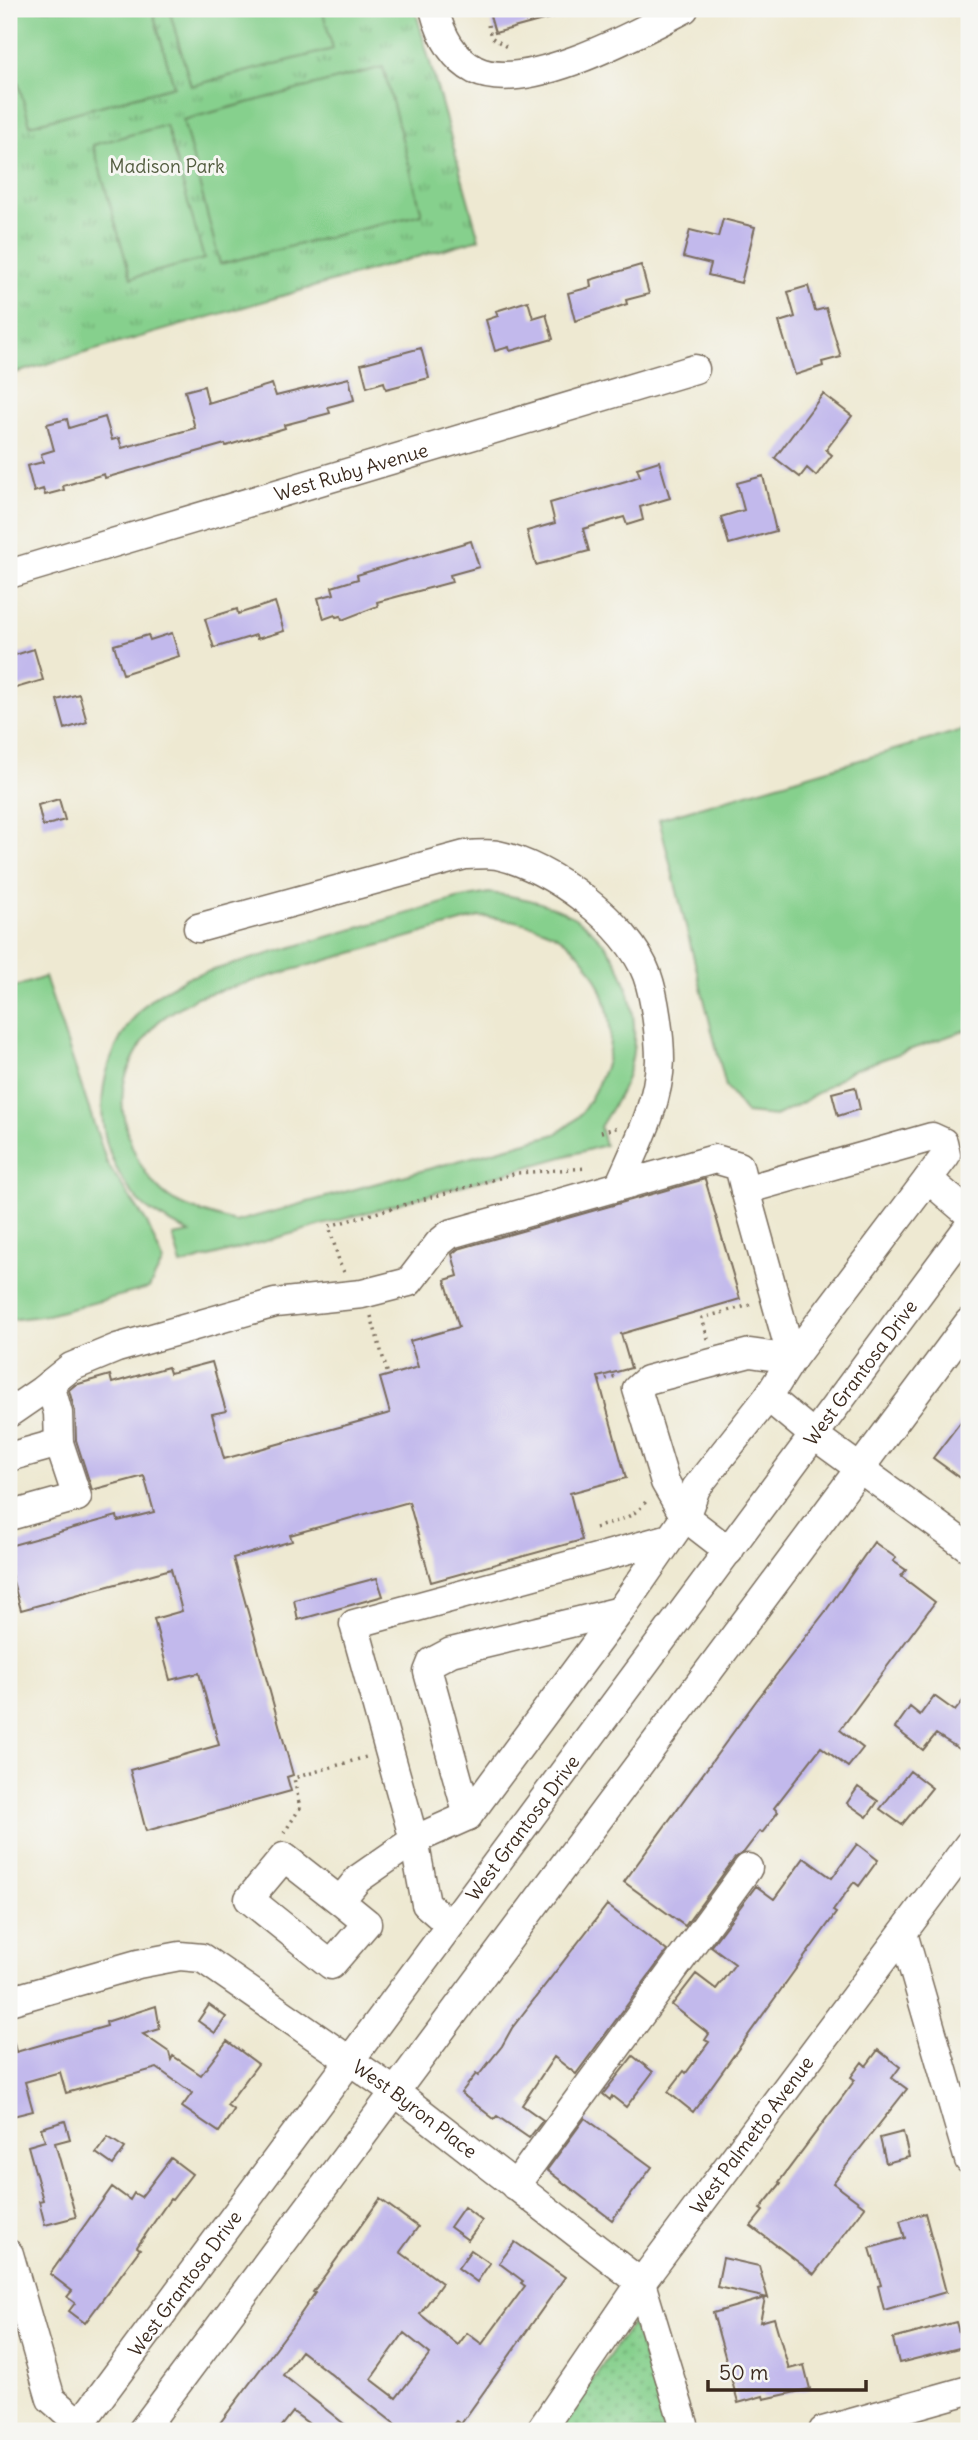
<svg xmlns="http://www.w3.org/2000/svg" width="978" height="2440" viewBox="0 0 978 2440" font-family="Delius,sans-serif">
<style>
.grass{fill:url(#grass-dots);stroke:#607d56;stroke-width:2}
.park{fill:url(#park-tufts);stroke:#607d56;stroke-width:2}
.pitch{fill:#86d08d;stroke:#607d56;stroke-width:2;fill-rule:evenodd}
.building{fill:#c2b9ec;fill-rule:evenodd}
.lines{fill:none;stroke-linecap:round;stroke-linejoin:round}
.minor-casing{stroke:#7a6d5d;stroke-width:31}
.path{stroke:#7a6d5d;stroke-width:3.5;stroke-dasharray:2 5;stroke-linecap:butt}
.minor{stroke:#fff;stroke-width:28}
.labels{text-anchor:middle;stroke-width:6;stroke-linejoin:round;paint-order:stroke}
.park-label{font-size:19px;fill:#525c3f;stroke:#f6f6f2}
.street-label{font-size:19px;fill:#3b2a1e;stroke:#f6f6f2}
</style>
<defs>
<pattern id="grass-dots" width="8" height="8" patternUnits="userSpaceOnUse" patternTransform="scale(1.75)"><rect width="8" height="8" fill="#86d08d"/><path d="M2 2h.1M6 6h.1" fill="none" stroke="#6fa973" stroke-width="1.8" stroke-linecap="round"/></pattern>
<pattern id="park-tufts" width="24" height="20" patternUnits="userSpaceOnUse" patternTransform="scale(1.75)"><rect width="24" height="20" fill="#86d08d"/><path d="M3 7l-1-3M5 7V3M7 7l1-3M15 17l-1-3M17 17v-4M19 17l1-3" fill="none" stroke="#6fa973"/></pattern>
</defs>
<rect width="100%" height="100%" fill="#f6f6f2"/>
<filter id="ink" filterUnits="userSpaceOnUse"><feTurbulence type="fractalNoise" baseFrequency=".0143" numOctaves="2"/><feDisplacementMap in="SourceGraphic" scale="14" xChannelSelector="R" yChannelSelector="G"/><feConvolveMatrix kernelMatrix="1 2 1 2 8 2 1 2 1" color-interpolation-filters="sRGB"/></filter>
<filter id="wash" filterUnits="userSpaceOnUse"><feTurbulence type="fractalNoise" baseFrequency=".00686" numOctaves="4" result="noise"/><feDisplacementMap in="SourceGraphic" scale="28" xChannelSelector="R" yChannelSelector="G"/><feGaussianBlur stdDeviation="1.57" result="paint"/><feColorMatrix in="noise" values="0 0 0 0 0 0 0 0 0 0 0 0 0 0 0 0 0 1.4 0 .05"/><feComposite in="paint" operator="in"/></filter>
<g filter="url(#wash)">
<rect width="100%" height="100%" fill="#eee9d2"/>
<path class="grass" d="M633 2322 667 2431H557Z"/>
<path class="park" d="M9 9H415L479 239 9 375Z"/>
<path class="pitch" d="M9 9H152L174 86 30 125 9 49Z
M169 9H322L333 49 191 86Z
M383 67 422 214 220 264 183 120Z
M166 125 204 259 131 278 93 145Z
M962 730 969 754V1029L852 1070 802 1103 775 1116 746 1113 726 1087 659 819Z
M489 893C522 897 558 904 585 925 630 960 645 1028 626 1080 620 1097 609 1112 600 1127L605 1145 181 1265 173 1236 190 1233C173 1224 148 1213 136 1198 86 1138 93 1059 146 1004 156 993 173 986 186 978L457 899ZM479 917C502 917 542 925 561 938 599 965 618 1016 607 1061 605 1069 600 1078 597 1086 592 1096 585 1110 577 1118 571 1124 563 1129 556 1134L235 1222C215 1216 193 1211 174 1201 139 1181 114 1117 125 1079 131 1060 144 1038 157 1023 167 1013 185 1005 197 997Z
M45 977 107 1163 147 1223 163 1261 149 1288 48 1315 9 1320V989Z"/>
<g id="blocks">
<path class="building" d="M488 9H564L565 14 495 33Z
M723 219 755 227 741 283 708 275 711 264 683 257 690 230 718 237Z
M641 265 649 294 626 300 627 304 575 321 568 293 591 287 590 280Z
M808 286 815 311 826 308 841 357 822 362 823 366 795 375 779 322 795 317 788 292Z
M528 301 533 318 546 314 553 339 510 351 509 347 495 351 486 320 498 316 496 311Z
M421 348 429 378 386 389 384 382 367 387 361 364Z
M349 378 354 400 328 407 330 413 284 425 285 428 226 446 225 444 105 478 104 474 63 486 64 490 45 495 43 489 34 492 27 466 43 462 41 454 54 450 47 424 67 419 69 428 105 417 112 440 119 438 122 448 195 428 185 391 204 386 208 403 272 384 276 396Z
M823 394 852 416 826 450 832 455 816 476 807 468 800 477 775 458Z
M659 461 670 498 640 507 643 520 627 525 624 517 583 529 589 551 536 565 527 531 555 523 550 503 626 481 640 476 637 468Z
M763 476 776 531 729 544 721 517 744 510 737 483Z
M471 541 479 567 450 575 452 582 377 602 378 606 342 620 341 616 336 617 335 615 324 619 318 598 334 594 332 587 358 579 357 575Z
M275 602 284 631 257 639 256 635 214 648 205 619 237 609 238 614Z
M172 633 179 656 123 674 114 645 148 635 150 640Z
M34 649 43 680 9 690V661L13 660 12 656Z
M79 694 87 722 65 729 57 700Z
M59 799 65 820 43 826 38 805Z
M855 1087 860 1109 838 1116 832 1093Z
M705 1179 740 1299 621 1334 631 1368 598 1377 626 1478 570 1493 582 1540 431 1582 409 1502 290 1535 292 1541 233 1558 293 1775 287 1777 291 1791 146 1831 130 1770 219 1745 199 1673 170 1680 154 1619 182 1611 171 1569 21 1610 9 1567V1546L117 1516 118 1521 154 1512 144 1476 92 1490 76 1440 75 1412 69 1390 75 1385 110 1375 112 1383 168 1367 170 1373 212 1362 226 1411 212 1414 224 1459 390 1413 380 1378 418 1367 410 1341 459 1327 445 1280 458 1276 452 1254 458 1249Z
M969 1411V1484L933 1458Z
M874 1542 896 1558 893 1561 906 1570 901 1576 935 1602 840 1730 863 1748 848 1767 821 1747 774 1808 778 1812 762 1833 760 1831 744 1852 735 1858 685 1926 624 1882 756 1701 825 1612Z
M377 1578 383 1596 298 1620 294 1600Z
M969 1693V1739L961 1750 936 1734 923 1750 895 1728 910 1707 920 1715 934 1696 955 1711Z
M910 1771 932 1788 902 1825 880 1809Z
M858 1787 878 1801 867 1817 847 1803Z
M857 1844 878 1860 859 1886 854 1882 833 1911 836 1913 693 2112 668 2092 684 2071 686 2073 709 2042 705 2040 709 2034 672 2005 696 1974 716 1989 735 1964 711 1946 756 1886 774 1899 804 1858 832 1878Z
M607 1905 667 1951 576 2074 554 2057 522 2105 543 2120 529 2138 497 2116 494 2119 461 2093 476 2074 478 2076 502 2046 512 2028Z
M209 2005 226 2017 215 2033 198 2021Z
M156 2006 160 2029 143 2034 169 2052 171 2060 173 2056 201 2075 227 2041 258 2064 227 2105 234 2110 219 2132 182 2107 192 2093 157 2068 66 2093 60 2072 25 2082 33 2111 9 2117V2043H14L16 2052 107 2026 106 2022Z
M878 2050 900 2067 892 2078 907 2089 833 2183 865 2207 814 2274 751 2226 763 2211 760 2209 781 2183 779 2182 855 2080 851 2077 862 2062 866 2066Z
M633 2056 653 2072 626 2107 612 2096 610 2100 603 2094Z
M585 2118 652 2167 612 2220 547 2170Z
M65 2121 70 2139 55 2143 76 2217 45 2225 39 2201 43 2200 28 2146 45 2141 41 2128Z
M903 2132 909 2157 886 2163 880 2138Z
M108 2137 125 2148 113 2165 96 2153Z
M171 2158 192 2174 172 2200 170 2199 137 2247 140 2249 85 2323 69 2311 75 2303 67 2297 72 2291 50 2274 112 2187 130 2200 134 2193 141 2197Z
M380 2199 418 2227 400 2252 442 2283 420 2314 458 2345 467 2333 482 2344 525 2286 521 2283 523 2281 499 2263 515 2242 565 2277 461 2424 456 2421 448 2431H404L301 2351 283 2375 353 2431H319L293 2412 278 2431H214L291 2328 315 2293 313 2292ZM404 2333 430 2354 396 2398 371 2379Z
M464 2207 482 2221 468 2240 450 2227Z
M925 2213 946 2292 884 2310 878 2286 881 2285 870 2248 905 2238 900 2221Z
M471 2250 490 2263 477 2282 458 2268Z
M723 2258 759 2266 768 2298 717 2287Z
M765 2298 760 2322 774 2318 789 2369 804 2365 810 2389 764 2399 763 2396 738 2403 713 2313Z
M956 2322 963 2347 899 2363 893 2339Z"/>
</g>
</g>
<g filter="url(#ink)">
<use href="#blocks" fill-opacity="0" stroke="#7a6d5d" stroke-width="2"/>
<g class="lines">
<g class="minor-casing">
<g id="minor">
<path d="M434 9C440 32 452 58 475 70 526 95 638 33 684 9"/>
<path id="s1" d="M9 574 695 369"/>
<path d="M198 928 465 855C475 855 487 853 497 855 550 866 628 923 647 975 655 997 660 1037 660 1060 659 1104 636 1147 619 1186"/>
<path d="M928 1179 969 1214"/>
<path d="M50 1384 58 1413 59 1443"/>
<path d="M768 1397 815 1436 969 1548"/>
<path d="M9 1413 41 1391 71 1367 117 1348 275 1303 362 1294 409 1282 439 1243 450 1234 715 1159 739 1166 745 1190"/>
<path d="M9 1457 59 1443 77 1497 9 1516"/>
<path d="M729 1551 685 1517 665 1482 637 1389 647 1380 750 1353 792 1359"/>
<path d="M468 1816 428 1672 432 1662 451 1652 620 1611"/>
<path d="M340 1901 284 1857 249 1899 331 1965 367 1923 340 1901 358 1879 414 1840 468 1816 620 1611 685 1517 696 1488 768 1397 792 1359 946 1155 943 1142 932 1137 745 1190 792 1359"/>
<path d="M450 1925 426 1904 414 1840 354 1624 670 1538"/>
<path d="M903 1933 969 2160"/>
<path id="s2" d="M9 2001 138 1964 180 1956 202 1958 395 2092 641 2283 686 2431"/>
<path d="M515 2186 748 1868"/>
<path d="M9 2254 51 2399 88 2431"/>
<path id="s3" d="M75 2431 969 1226"/>
<path d="M142 2431 969 1322"/>
<path id="s4" d="M540 2431 641 2283 969 1844"/>
<path d="M823 2431 969 2390"/>
</g>
</g>
<path class="path" d="M488 25 491 37 510 49
M601 1132 619 1127
M344 1272 340 1264 329 1226 517 1173 588 1168
M371 1316 388 1375
M708 1339 702 1318 750 1305
M599 1381 616 1376
M595 1528C616 1521 637 1518 648 1498
M284 1833 300 1808 294 1778 366 1757"/>
<use href="#minor" class="minor"/>
</g>
</g>
<g class="labels">
<g class="park-label">
<text x="167" y="173">Madison Park</text>
</g>
<g class="street-label">
<text dy="7" stroke="none"><textPath href="#s1" startOffset="357">West Ruby Avenue</textPath></text>
<text dy="7" stroke="none"><textPath href="#s3" startOffset="1318">West Grantosa Drive</textPath></text>
<text dy="7" stroke="none"><textPath href="#s3" startOffset="751">West Grantosa Drive</textPath></text>
<text dy="7" stroke="none"><textPath href="#s2" startOffset="460">West Byron Place</textPath></text>
<text dy="7" stroke="none"><textPath href="#s4" startOffset="364">West Palmetto Avenue</textPath></text>
<text dy="7" stroke="none"><textPath href="#s3" startOffset="184">West Grantosa Drive</textPath></text>
</g>
</g>
<rect width="978" height="2440" fill="none" stroke="#f6f6f2" stroke-width="35"/>
<path d="M708 2380v10h158v-10" fill="none" stroke="#3b2a1e" stroke-width="3.5"/>
<text x="719" y="2380" font-size="21" fill="#3b2a1e" stroke="#f6f6f2" stroke-width="5" paint-order="stroke">50 m</text>
</svg>
